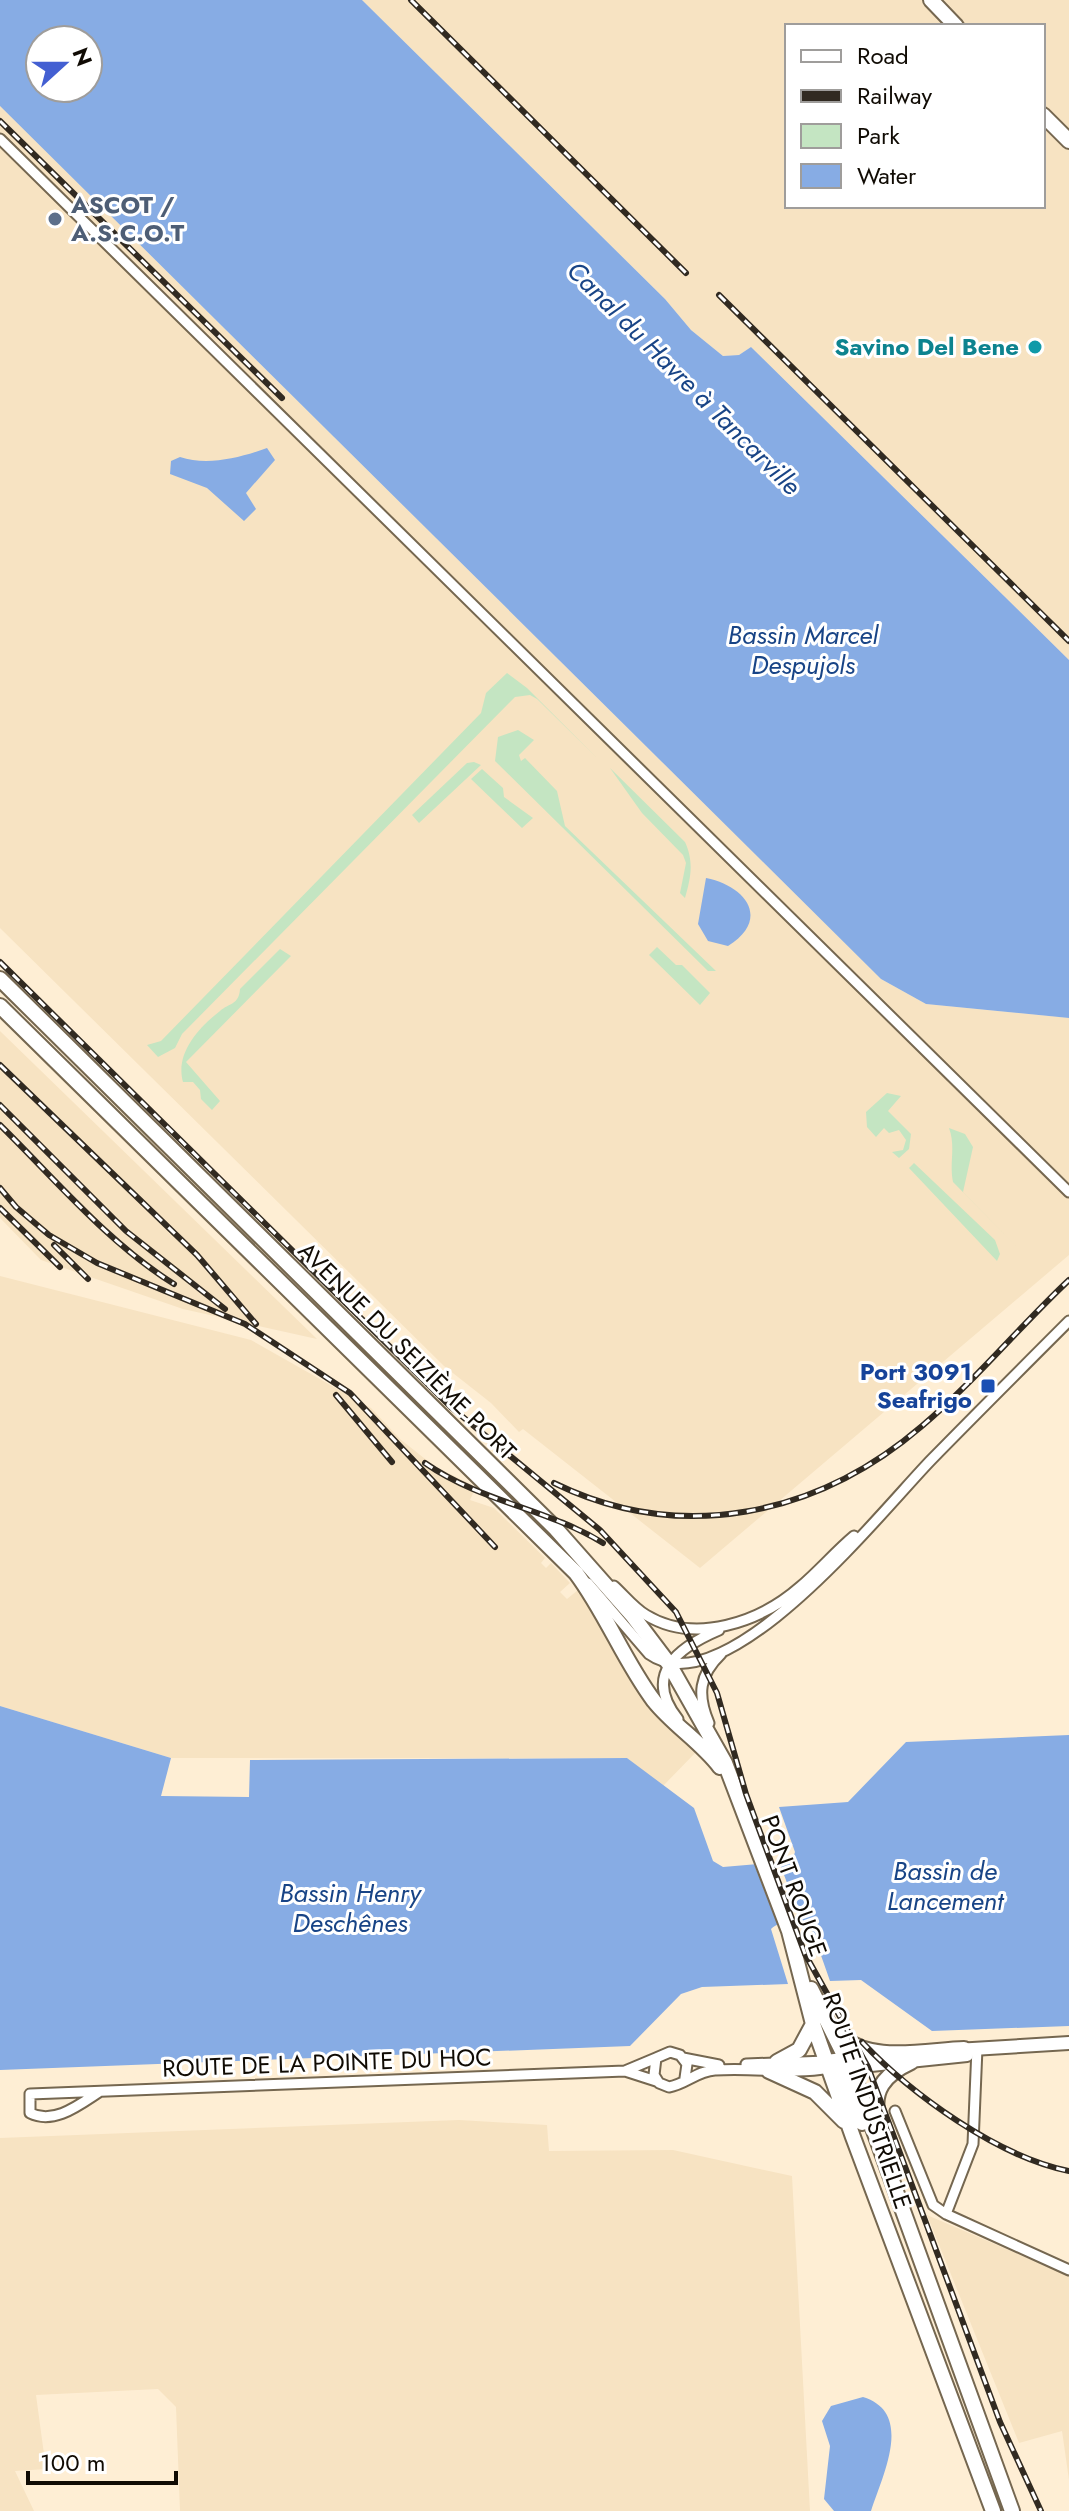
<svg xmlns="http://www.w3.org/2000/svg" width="1069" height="2511" viewBox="0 0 1069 2511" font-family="Jost,sans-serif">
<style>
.built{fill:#f7e3c2;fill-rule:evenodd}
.green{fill:#c4e5c2}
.water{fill:#87ace4;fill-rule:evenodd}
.pier{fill:#feeed4}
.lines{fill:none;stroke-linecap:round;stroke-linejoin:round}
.minor-casing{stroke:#756750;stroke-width:13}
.tertiary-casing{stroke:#756750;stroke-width:16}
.secondary-casing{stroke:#756750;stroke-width:18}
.minor{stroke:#fff;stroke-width:9}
.tertiary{stroke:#fff;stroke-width:12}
.secondary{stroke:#fff;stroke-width:14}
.rail-casing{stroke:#312a21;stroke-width:6}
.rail{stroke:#fff;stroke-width:3;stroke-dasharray:9;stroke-linecap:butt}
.service-dot{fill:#5c6f8a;stroke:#fff;stroke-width:3}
.culture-dot{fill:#0f9aa8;stroke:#fff;stroke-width:3}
.transit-dot{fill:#1a4fb4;stroke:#fff;stroke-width:3}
.labels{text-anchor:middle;stroke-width:6;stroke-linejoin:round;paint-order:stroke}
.service-label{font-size:24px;font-weight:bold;fill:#4e5e75;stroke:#fff;text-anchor:start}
.culture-label{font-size:24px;font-weight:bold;fill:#0d838f;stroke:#fff;text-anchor:end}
.street-label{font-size:24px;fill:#100b04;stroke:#fff}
.transit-label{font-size:24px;font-weight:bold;fill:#164399;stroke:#fff;text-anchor:end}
.water-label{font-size:26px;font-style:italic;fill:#184486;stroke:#fff}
</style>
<rect width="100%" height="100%" fill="#feeed4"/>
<path class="built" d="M362 0H1069V660L751 347 739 355 723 356 691 330 665 299ZM787 26H1043V206H787Z
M0 106 881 979 926 1004 1069 1018V1255L700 1568 523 1429 519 1432 491 1403 444 1366 0 928Z
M0 1031 317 1339 183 1309 41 1260 0 1218Z
M0 1276 251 1340 371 1408 400 1439 434 1466 476 1487 470 1500 494 1508 545 1558 541 1563 546 1568 551 1563 570 1583 560 1592 567 1599 578 1590 699 1749 663 1786 627 1758H171L0 1706Z
M459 2120 547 2125 549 2151 673 2150 792 2176 810 2511H180L176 2407 158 2389 36 2395 46 2469 15 2471 34 2511H0V2138Z
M927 2215 1069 2276V2480L1062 2431 1019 2443Z"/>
<path class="green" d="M507 673 527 688 596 757 537 699 530 695 515 697 182 1034 175 1048 158 1057 147 1045 161 1041 481 713 486 693Z
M518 730 534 740 519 755 521 761 525 758 557 791 565 826 716 971H708L495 761 498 737Z
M474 762 481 765 419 823 412 815 467 763Z
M610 768 685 842C694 862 691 877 685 898L680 893 686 863 683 855 642 813Z
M482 769 503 788 504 797 533 818 522 828 471 779Z
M657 947 676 965H682L710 993 700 1005 649 955Z
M280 949 291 956 186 1062 220 1101 212 1110 201 1099 200 1090 193 1082H183C175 1054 198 1028 220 1011 229 1003 239 1005 240 989Z
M887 1093 901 1096 888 1111 911 1134 909 1149 899 1158 892 1152 903 1150 906 1140 899 1130 889 1133 884 1128 876 1137 867 1127 866 1112Z
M949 1128 965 1134 973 1147 963 1192 1017 1247 953 1182C949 1163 956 1147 949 1128Z
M914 1163 995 1240 1000 1254 997 1261 909 1168Z"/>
<path class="water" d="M0 0H362L665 299 691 330 723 356 739 355 751 347 1069 660V1018L926 1004 881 979 0 106ZM40 40H88V88H40Z
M267 448 275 460 246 493 256 509 244 521 207 488 170 474 171 461 180 457C207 466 240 458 267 448Z
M706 878C746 886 771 919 728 946L708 941 698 924Z
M0 1706 171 1758 161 1796 249 1797 250 1760 627 1758 694 1808 713 1861 723 1867 792 1861 795 1852 779 1807 848 1802 906 1742 1069 1735V2026L932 2031 861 1980 830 1981 811 1927C801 1919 780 1920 771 1929L788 1984 702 1987 681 1994 630 2046 0 2070Z
M863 2397C915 2413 882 2476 871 2511H834L824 2499 830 2446 822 2421 831 2406Z"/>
<path class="pier" d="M778 1859 803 1925 779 1928 753 1861Z"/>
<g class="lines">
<g class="minor-casing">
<path id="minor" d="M0 139 1069 1192
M588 1583 649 1654C726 1709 884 1508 932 1459 977 1413 1023 1367 1069 1321
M614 1586C624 1595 634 1608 646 1615 695 1645 760 1622 800 1587 819 1571 835 1552 854 1536
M678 1719C642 1674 679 1647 719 1630
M709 1723C697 1695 699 1675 721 1654
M683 2058 719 2065
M746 2064 826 2061
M625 2071 656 2081
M685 2078 687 2064 680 2055 670 2052 656 2058 654 2075 659 2083 669 2087C686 2084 697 2071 715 2070 754 2067 791 2075 829 2068
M99 2092C79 2105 54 2125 30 2113V2094L625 2071 656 2058
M895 2111 933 2205 946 2214 1069 2270
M946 2214 973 2144 977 2048"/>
</g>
<g class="tertiary-casing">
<path id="tertiary" d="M956 2050 1069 2043
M826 2061 878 2055
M842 2068 967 2055"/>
</g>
<g class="secondary-casing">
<path id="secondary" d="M931 0 956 26
M1043 115 1069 141
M0 979 556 1529 632 1615 669 1664 725 1763 789 1931 813 2024 853 2137 993 2511
M0 1006 576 1573C606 1613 624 1661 654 1701 673 1725 701 1742 720 1767
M811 1989 853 2073 1012 2511
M839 2033C865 2065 927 2050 964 2049
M777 2062 799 2050 813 2024
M835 2067 862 2123
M769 2071 815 2092 844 2121
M879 2120C870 2091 885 2074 911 2062"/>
</g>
<use href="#minor" class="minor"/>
<use href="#tertiary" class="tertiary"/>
<use href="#secondary" class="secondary"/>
<g class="rail-casing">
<path id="rail" d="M411 0 686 273
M0 121 282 398
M719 295 1069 641
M0 962 452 1408 600 1530 676 1612 717 1693 746 1794 805 1954 868 2067 1000 2422 1041 2511
M0 1065 197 1255 256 1324
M0 1105 126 1231 225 1309
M0 1125C55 1179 108 1243 174 1284
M0 1188 16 1207 49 1235 97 1263 245 1324 350 1393 495 1547
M0 1208 60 1267
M54 1245 88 1279
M336 1395 392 1462
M425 1463C483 1503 546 1508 603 1543
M554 1483C681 1545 817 1516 922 1426 975 1381 1019 1327 1069 1280
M862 2042C911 2094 998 2157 1069 2171"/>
</g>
<use href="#rail" class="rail"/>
</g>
<circle class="service-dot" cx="55" cy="219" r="8"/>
<circle class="culture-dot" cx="1035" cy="347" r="8"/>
<rect class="transit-dot" x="980" y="1378" width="16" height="16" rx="4"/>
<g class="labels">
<g class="service-label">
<text x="71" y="213">ASCOT /<tspan x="71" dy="28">A.S.C.O.T</tspan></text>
</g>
<g class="culture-label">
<text x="1019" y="355">Savino Del Bene</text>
</g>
<g class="street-label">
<text transform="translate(407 1351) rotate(45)" y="8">AVENUE DU SEIZIÈME PORT</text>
<text transform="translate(794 1886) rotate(70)" y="8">PONT ROUGE</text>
<text transform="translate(327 2063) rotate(-2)" y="8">ROUTE DE LA POINTE DU HOC</text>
<text transform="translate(867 2101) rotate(71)" y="8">ROUTE INDUSTRIELLE</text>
</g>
<g class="transit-label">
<text x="972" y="1380">Port 3091<tspan x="972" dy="28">Seafrigo</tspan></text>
</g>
<g class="water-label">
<text transform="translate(684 378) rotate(45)" y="9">Canal du Havre à Tancarville</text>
<text x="803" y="644">Bassin Marcel<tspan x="803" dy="30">Despujols</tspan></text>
<text x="945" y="1880">Bassin de<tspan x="945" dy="30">Lancement</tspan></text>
<text x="350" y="1902">Bassin Henry<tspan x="350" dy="30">Deschênes</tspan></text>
</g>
</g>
<rect x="785" y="24" width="260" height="184" fill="#ffffff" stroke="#9f9d9b" stroke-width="2"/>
<rect x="801" y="50" width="40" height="12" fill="#ffffff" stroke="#9f9d9b" stroke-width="2"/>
<text x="857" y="64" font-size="24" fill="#100b04">Road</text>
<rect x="801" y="90" width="40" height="12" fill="#312a21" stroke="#9f9d9b" stroke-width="2"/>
<text x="857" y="104" font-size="24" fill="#100b04">Railway</text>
<rect x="801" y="124" width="40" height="24" fill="#c4e5c2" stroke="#9f9d9b" stroke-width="2"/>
<text x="857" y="144" font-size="24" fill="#100b04">Park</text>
<rect x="801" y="164" width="40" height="24" fill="#87ace4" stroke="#9f9d9b" stroke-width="2"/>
<text x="857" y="184" font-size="24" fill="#100b04">Water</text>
<g transform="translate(64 64) rotate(69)"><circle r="38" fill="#ffffff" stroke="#9f9d9b" stroke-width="2"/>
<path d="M0-6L14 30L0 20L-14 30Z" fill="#435fd2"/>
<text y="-12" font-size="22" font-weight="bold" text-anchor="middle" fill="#100b04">N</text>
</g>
<path d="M28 2471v12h148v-12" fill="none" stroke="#100b04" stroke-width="4"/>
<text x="40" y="2471" font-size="24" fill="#100b04" stroke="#ffffff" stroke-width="6" paint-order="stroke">100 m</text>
</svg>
